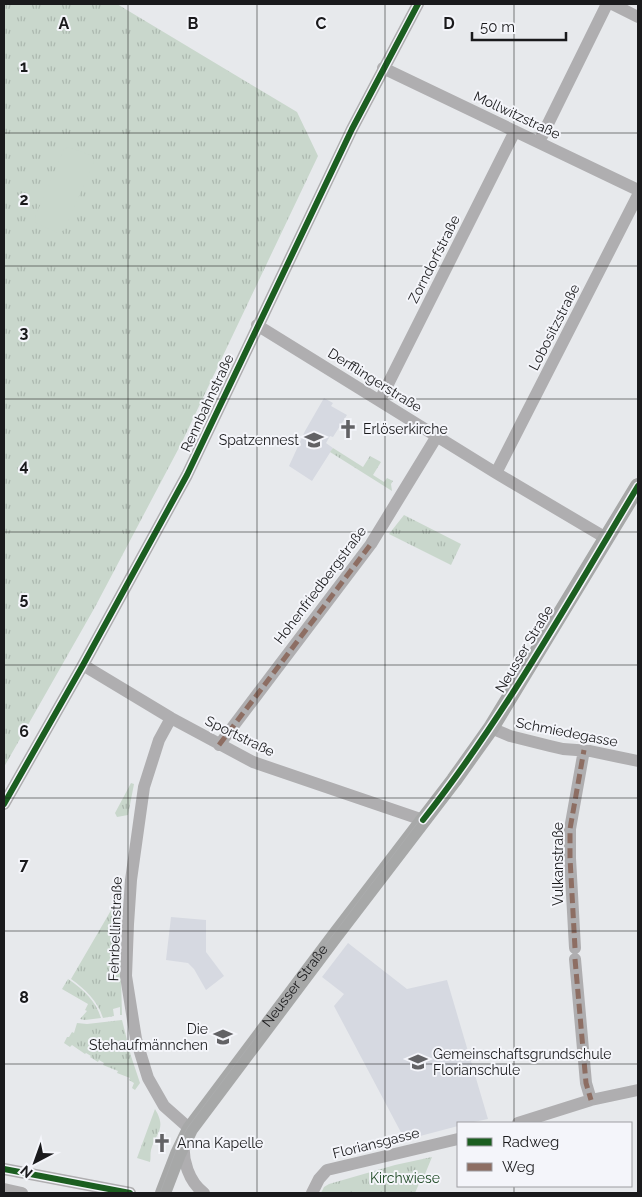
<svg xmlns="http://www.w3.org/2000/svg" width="642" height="1197" viewBox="0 0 642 1197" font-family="Raleway,sans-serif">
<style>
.built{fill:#d6d9e1}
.grass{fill:url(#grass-tufts)}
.garden{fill:#c9d7cc}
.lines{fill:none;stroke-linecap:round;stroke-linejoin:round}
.minor{stroke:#afaeb0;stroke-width:12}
.major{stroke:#a7a8a8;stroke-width:16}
.tram{stroke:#abacad;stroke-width:1}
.quiet{stroke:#8d6e63;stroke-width:5;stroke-dasharray:10 5;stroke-linecap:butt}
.cycleway-casing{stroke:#f4f5fa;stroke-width:9}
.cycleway{stroke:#1b5e20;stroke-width:6}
.grid{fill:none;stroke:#1a1a1c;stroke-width:1;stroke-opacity:0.55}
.labels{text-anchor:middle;stroke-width:4;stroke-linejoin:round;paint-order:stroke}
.street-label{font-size:14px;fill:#1a1a1c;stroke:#f4f5fa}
.poi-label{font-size:14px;fill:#1a1a1c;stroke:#f4f5fa;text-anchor:start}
.park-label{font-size:14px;fill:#1e4924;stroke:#f4f5fa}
.grid-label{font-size:16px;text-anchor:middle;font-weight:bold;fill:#1a1a1c;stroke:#f4f5fa;stroke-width:4;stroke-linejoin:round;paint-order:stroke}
</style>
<defs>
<pattern id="grass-tufts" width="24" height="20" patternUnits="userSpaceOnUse" patternTransform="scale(1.25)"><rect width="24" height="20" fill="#c9d7cc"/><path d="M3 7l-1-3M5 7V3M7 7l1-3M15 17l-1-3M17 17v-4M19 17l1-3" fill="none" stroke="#acb8af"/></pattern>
</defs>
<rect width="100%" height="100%" fill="#e7e9ec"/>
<path class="built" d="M324 398 333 403 331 406 347 415 333 437 330 436 326 443 333 448 312 481 289 466 305 431Z
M171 917 206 920V952L224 976 206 990 194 969 188 963 166 960Z
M348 943 407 989 447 980 488 1119 469 1123H458V1126L405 1140 334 1006 344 994 322 977Z"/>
<path class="grass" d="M4 4H117L297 112 318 156 181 444 95 607 4 767Z
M333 448 363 467 370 456 381 462 373 475 384 482 387 478 393 481 391 484 392 491 330 452Z
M404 515 461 544 451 565 389 534Z
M131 783 134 784 128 815 117 817 115 813Z
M117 900H119L122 1015H120V1007L113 1009 114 1016 103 1018C97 1000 86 990 71 979Z
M68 979C84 990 95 1000 101 1018L85 1020 80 1019 87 1011 85 1010 88 1004 62 989Z
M122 1020 131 1056 140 1083 135 1090 132 1088 134 1083 129 1080 130 1078 117 1073 118 1071 103 1065 104 1063 99 1060 98 1062 90 1057 91 1056 86 1053 85 1054 72 1045 70 1047 64 1043 67 1037H69L72 1032 74 1033 77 1023 87 1024Z
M155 1109C167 1129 156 1132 151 1150 150 1154 151 1158 150 1162L137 1158Z
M432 1157 423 1179H421L415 1193H321L324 1187 329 1184 395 1165Z"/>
<path class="garden" d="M69 147 92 156 94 162 64 230 58 233 36 223 35 217 64 149Z"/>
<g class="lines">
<path class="minor" d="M612 4 638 17
M383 68 638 190
M539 142 607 4
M257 325 496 473 606 538
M380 400 515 131
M496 473 638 195
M83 665 171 718 253 762 423 820
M171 718 159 740 144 787 131 880 128 924 126 976 136 1039 148 1078 164 1106 190 1129
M491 728 510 736 550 746 563 749 590 751 638 761
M219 745 371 544 437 436
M4 804 83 665 187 475 352 129 418 4
M575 948 570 858V829L584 750
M575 959 586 1083 591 1100
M518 1123 591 1100 638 1090
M184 1142C182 1160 189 1182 204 1193
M4 1169 130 1193
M4 1189 22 1193
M312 1193 319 1179 327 1170 458 1139"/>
<path class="major" d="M163 1193 178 1154 190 1129 334 937 454 780 491 728 638 486"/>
<path class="tram" id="s1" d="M160 1193 178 1145 188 1127 474 748 638 479"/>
<path class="quiet" d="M219 745 371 544
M575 948 570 858V829L584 750
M575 959 586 1083 591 1100"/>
<g class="cycleway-casing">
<path id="cycleway" d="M4 804 83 665 187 475 352 129 418 4
M423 820C505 716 570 599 638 486
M4 1169 130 1193"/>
</g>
<use href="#cycleway" class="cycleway"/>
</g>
<path class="grid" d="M128 4V1193M257 4V1193M385 4V1193M514 4V1123M4 133H638M4 266H638M4 399H638M4 532H638M4 665H638M4 798H638M4 931H638M4 1064H638M514 1186V1193"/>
<defs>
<g id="church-bare" transform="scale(1.5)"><path d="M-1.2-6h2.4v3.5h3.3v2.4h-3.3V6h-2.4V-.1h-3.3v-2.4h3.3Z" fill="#626265" stroke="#f4f5fa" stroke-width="2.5" paint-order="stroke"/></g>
<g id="school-bare" transform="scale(1.5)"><path d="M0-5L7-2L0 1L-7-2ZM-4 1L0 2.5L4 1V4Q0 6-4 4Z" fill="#626265" stroke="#f4f5fa" stroke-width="2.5" paint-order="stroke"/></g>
</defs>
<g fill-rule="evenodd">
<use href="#church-bare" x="348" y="429"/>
<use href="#school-bare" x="314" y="440"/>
<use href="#school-bare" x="223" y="1037"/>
<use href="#school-bare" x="418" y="1062"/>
<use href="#church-bare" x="162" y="1143"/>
</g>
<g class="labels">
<g class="street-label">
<text transform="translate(517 115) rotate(25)" y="5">Mollwitzstraße</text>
<text transform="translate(434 259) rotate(-63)" y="5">Zorndorfstraße</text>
<text transform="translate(554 327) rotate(-63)" y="5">Lobositzstraße</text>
<text transform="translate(375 380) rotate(32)" y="5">Derfflingerstraße</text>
<text transform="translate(207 403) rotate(-65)" y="5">Rennbahnstraße</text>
<text transform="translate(320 585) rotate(-53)" y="5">Hohenfriedbergstraße</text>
<text transform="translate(524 649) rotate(-59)" y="5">Neusser Straße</text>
<text transform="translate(567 732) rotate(11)" y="5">Schmiedegasse</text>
<text transform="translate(240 736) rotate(26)" y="5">Sportstraße</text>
<text transform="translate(558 864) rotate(-90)" y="5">Vulkanstraße</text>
<text transform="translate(115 929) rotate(-88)" y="5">Fehrbellinstraße</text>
<text dy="5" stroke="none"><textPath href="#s1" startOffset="249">Neusser Straße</textPath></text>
<text transform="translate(376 1143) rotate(-14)" y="5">Floriansgasse</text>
</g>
<g class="poi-label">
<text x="363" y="434">Erlöserkirche</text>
<text x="299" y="445" text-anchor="end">Spatzennest</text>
<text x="208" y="1034" text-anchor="end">Die<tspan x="208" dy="16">Stehaufmännchen</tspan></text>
<text x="433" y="1059">Gemeinschaftsgrundschule<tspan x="433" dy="16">Florianschule</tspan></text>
<text x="177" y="1148">Anna Kapelle</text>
</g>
<g class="park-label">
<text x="405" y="1183">Kirchwiese</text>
</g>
</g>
<g class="grid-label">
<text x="64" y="29">A</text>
<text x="193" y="29">B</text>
<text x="321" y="29">C</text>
<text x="449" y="29">D</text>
<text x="24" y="72">1</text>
<text x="24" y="205">2</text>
<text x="24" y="338">3</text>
<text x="24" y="471">4</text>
<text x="24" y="604">5</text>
<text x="24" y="737">6</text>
<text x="24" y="870">7</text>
<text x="24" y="1003">8</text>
</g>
<rect width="642" height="1197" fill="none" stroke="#1a1a1c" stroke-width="10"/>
<rect x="457" y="1122" width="175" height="65" fill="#f4f5fa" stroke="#9d9da1"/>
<rect x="467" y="1138" width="25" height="8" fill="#1b5e20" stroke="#9d9da1"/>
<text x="502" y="1147" font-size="15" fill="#1a1a1c">Radweg</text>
<rect x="467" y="1163" width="25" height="8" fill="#8d6e63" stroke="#9d9da1"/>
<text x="502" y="1172" font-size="15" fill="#1a1a1c">Weg</text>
<g transform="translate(35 1162) rotate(221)" stroke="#f4f5fa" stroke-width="4" paint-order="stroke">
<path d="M0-4L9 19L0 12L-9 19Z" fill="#1a1a1c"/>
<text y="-8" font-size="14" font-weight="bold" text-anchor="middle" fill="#1a1a1c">N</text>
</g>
<path d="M472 32v8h94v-8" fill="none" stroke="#1a1a1c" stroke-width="2.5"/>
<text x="480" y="32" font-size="15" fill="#1a1a1c" stroke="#f4f5fa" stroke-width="4" paint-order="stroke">50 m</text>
</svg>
